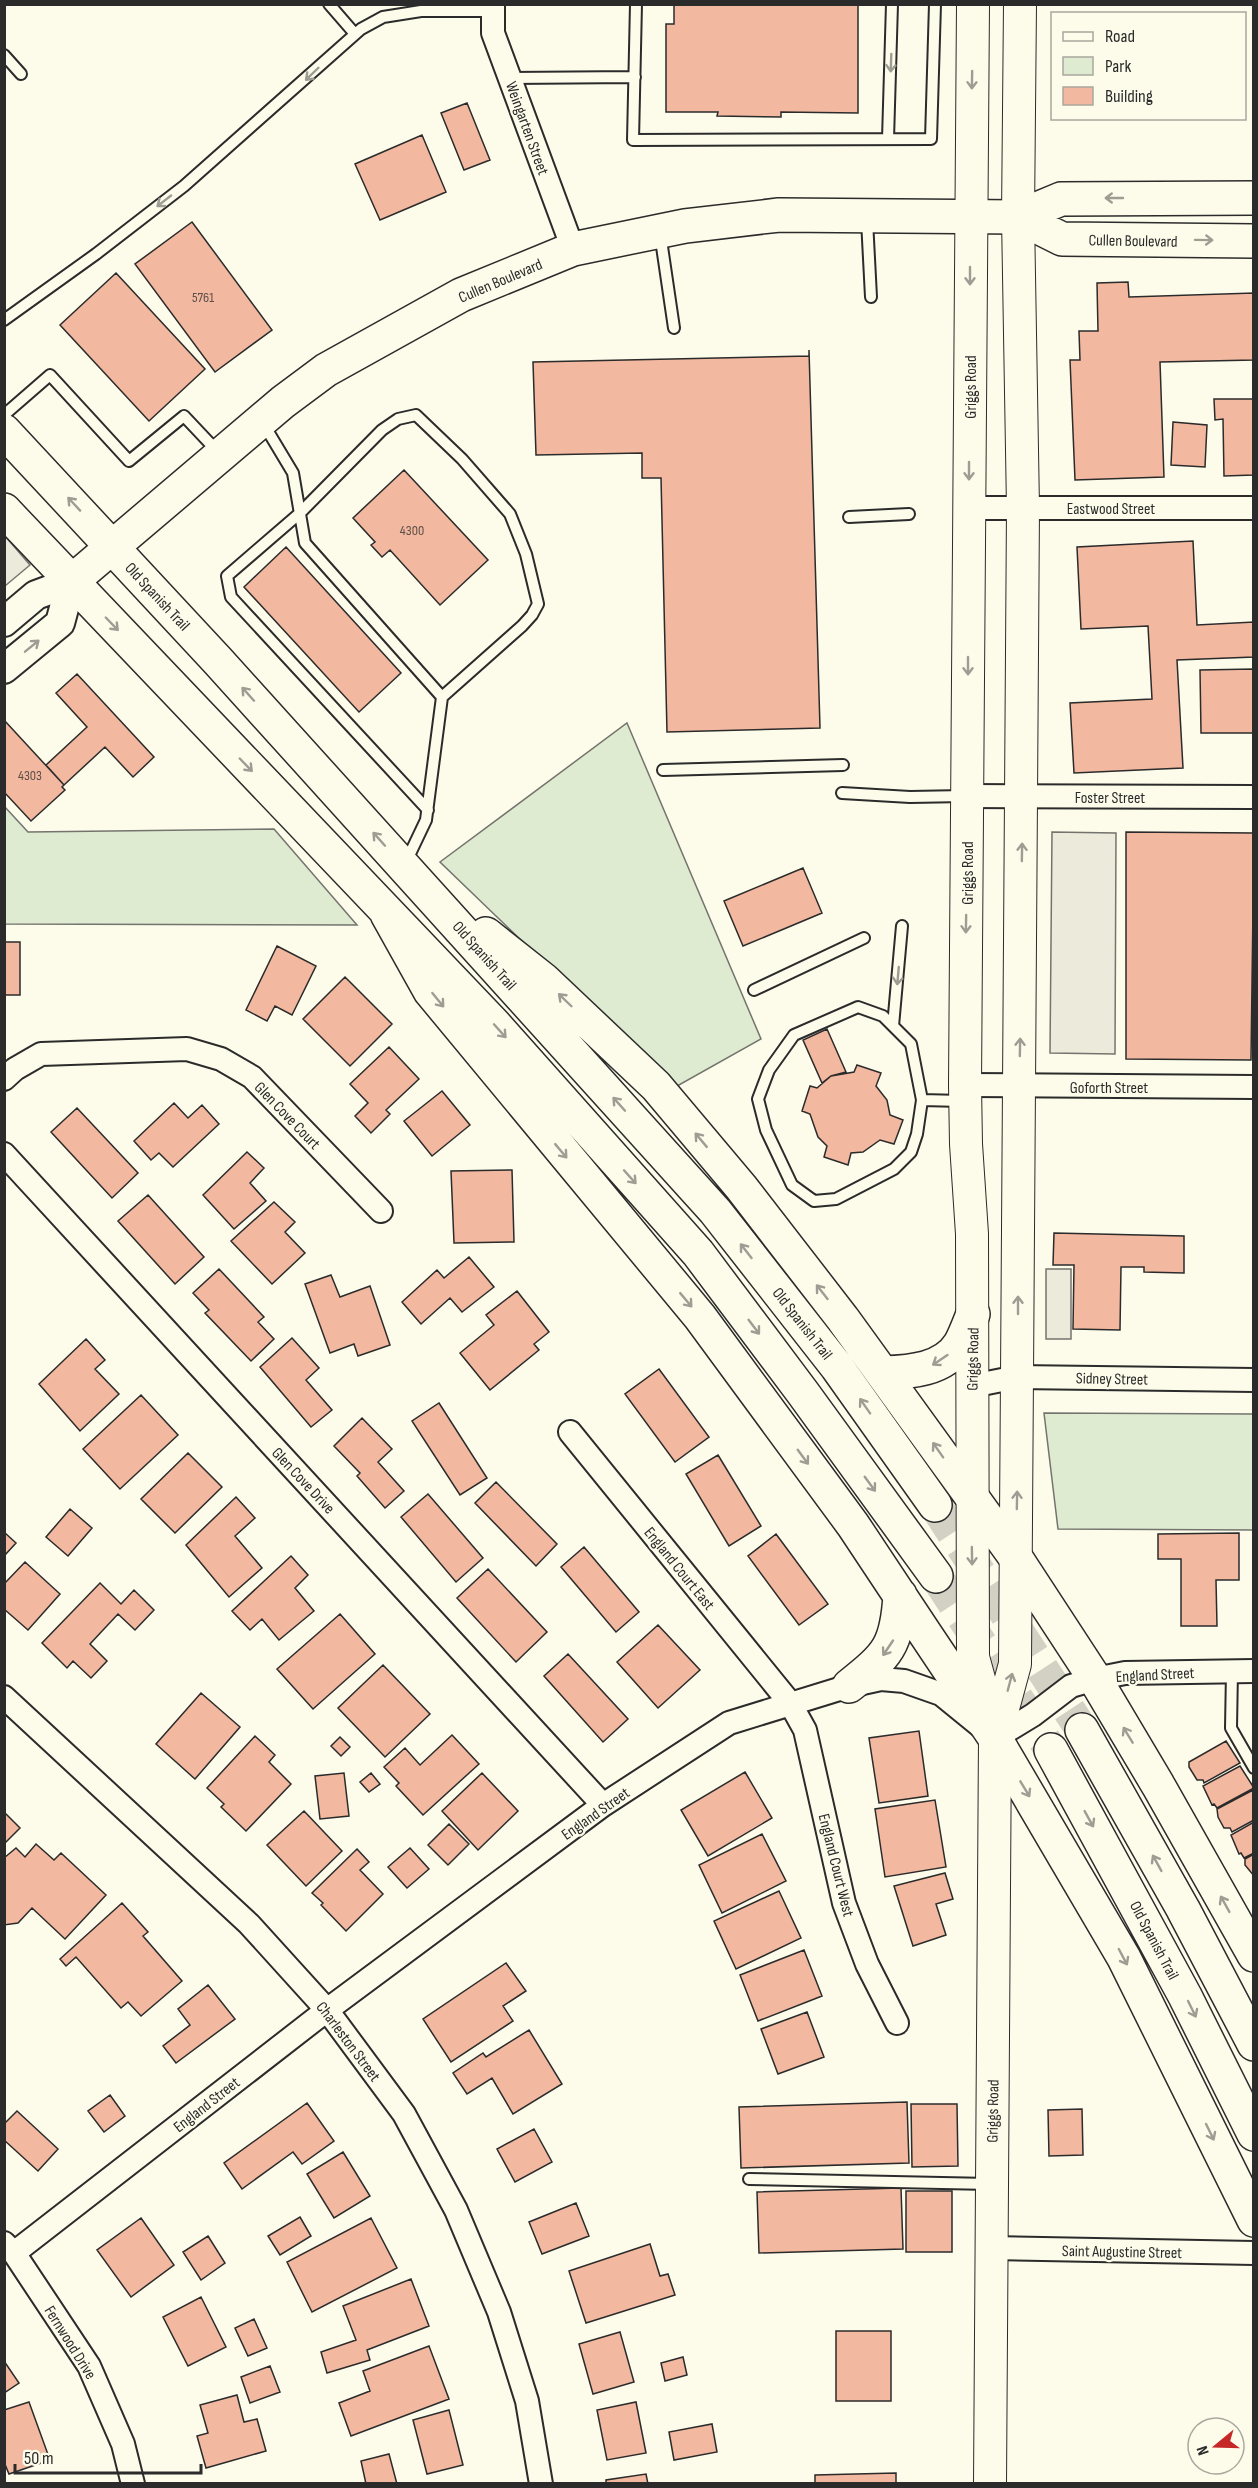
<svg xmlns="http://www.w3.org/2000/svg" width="1258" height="2488" viewBox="0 0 1258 2488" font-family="'Sofia Sans Condensed',sans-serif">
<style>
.green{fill:#deebd1;stroke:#74746e;stroke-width:1.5}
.parking{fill:#eceadb;stroke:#74746e;stroke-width:1.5}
.building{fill:#f2b8a0;stroke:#2b2b2b;stroke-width:1.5}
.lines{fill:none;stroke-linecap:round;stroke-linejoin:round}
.primary-tunnel{stroke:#d3d1c4;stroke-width:33;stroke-dasharray:33 16;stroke-linecap:butt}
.service-casing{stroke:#2b2b2b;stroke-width:14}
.minor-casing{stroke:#2b2b2b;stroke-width:26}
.tertiary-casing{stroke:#2b2b2b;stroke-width:32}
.secondary-casing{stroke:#2b2b2b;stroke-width:34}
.primary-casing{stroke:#2b2b2b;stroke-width:36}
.service{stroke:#fdfbea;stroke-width:10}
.minor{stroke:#fdfbea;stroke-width:22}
.tertiary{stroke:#fdfbea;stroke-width:28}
.secondary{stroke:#fdfbea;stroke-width:32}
.primary{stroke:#fdfbea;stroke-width:33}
.oneway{stroke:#9e9d94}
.labels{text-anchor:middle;stroke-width:4.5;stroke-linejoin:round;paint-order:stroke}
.number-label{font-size:14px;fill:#5d4e48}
.street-label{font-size:16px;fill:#2b2b2b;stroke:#fdfbea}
</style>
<rect width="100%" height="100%" fill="#fdfbea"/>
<path class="green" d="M627 723 761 1039 670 1090 641 1056 440 862Z
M4 806 28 832 274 829 357 925 5 924Z
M1044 1413 1253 1414V1530L1058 1529Z"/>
<path class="parking" d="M5 536 30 565 5 586Z
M1052 832 1116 833 1115 1054 1050 1053Z
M1046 1269H1071V1339H1046Z"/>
<path class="building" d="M674 4H858V113L781 112V117L717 116 718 112H666V24H674Z
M467 103 490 160 464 170 441 113Z
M422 135 446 192 380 220 355 164Z
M192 222 272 330 215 372 135 264Z
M116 273 205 369 149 421 60 325Z
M1128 282 1129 297 1254 293V360L1160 362 1164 477 1075 480 1070 360H1080L1079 331H1098L1097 283Z
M809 350 820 728 667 732 661 478H642V453L536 455 533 362 809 356Z
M1214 399H1254V475L1224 476 1223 419 1215 420Z
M1173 422 1207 425 1205 467 1171 465Z
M404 470 488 560 440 605 390 550 382 557 371 545 375 542 353 518Z
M1193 541 1197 625 1254 622V657L1177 660 1183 768 1074 773 1070 703 1152 699 1148 626 1081 629 1077 547Z
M286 547 401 673 359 712 244 587Z
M1254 669V733H1201L1200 670Z
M77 674 154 757 133 777 105 747 64 785 46 765 87 727 56 693Z
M4 720 64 785 62 787 65 790 31 821 4 792Z
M1126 832 1254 833 1251 1060 1126 1059Z
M803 868 822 913 743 946 724 901Z
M4 942H20V995H4Z
M277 946 316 966 292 1015 275 1006 267 1021 246 1010Z
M345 977 392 1024 350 1066 303 1019Z
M827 1029 846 1072 831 1076 822 1083 803 1040Z
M389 1047 419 1079 386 1110 390 1114 371 1133 355 1116 368 1103 350 1084Z
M857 1065 881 1073 876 1086 887 1100 890 1115 903 1120 894 1144 880 1140 863 1152 851 1153 848 1165 824 1157 827 1146 818 1137 810 1114 802 1111 810 1086 817 1088 831 1076 854 1072Z
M442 1091 470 1125 432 1156 404 1121Z
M174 1103 188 1118 202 1105 219 1124 173 1167 159 1153 151 1160 134 1141Z
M77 1108 138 1173 112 1198 51 1132Z
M247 1152 264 1168 250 1183 266 1201 234 1229 203 1195Z
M512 1170 514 1242 454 1243 451 1171Z
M148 1195 204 1257 175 1284 118 1221Z
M274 1202 295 1222 285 1232 305 1253 272 1284 231 1241Z
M1054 1233 1184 1236V1273L1144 1272V1267H1121L1120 1330 1073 1329 1074 1265H1053Z
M469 1257 494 1287 462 1312 450 1298 421 1324 402 1302 437 1270 444 1278Z
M219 1269 264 1317 258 1322 274 1339 251 1361 205 1313 209 1310 193 1293Z
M331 1275 340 1297 370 1286 390 1345 358 1356 354 1344 330 1353 305 1284Z
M517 1291 549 1332 534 1344 539 1350 490 1390 460 1353 494 1325 486 1315Z
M292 1338 319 1368 306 1380 332 1410 311 1427 260 1367Z
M86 1339 105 1360 95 1369 119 1394 80 1431 39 1384Z
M659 1369 709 1437 675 1462 625 1394Z
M141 1395 178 1435 120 1489 83 1449Z
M439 1403 487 1478 460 1495 412 1421Z
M362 1418 392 1449 378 1462 404 1491 385 1508 357 1476 360 1473 334 1446Z
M188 1453 222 1487 175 1533 141 1499Z
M718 1455 761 1526 729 1546 686 1474Z
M496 1482 557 1544 536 1566 475 1503Z
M428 1494 483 1558 456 1582 401 1517Z
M236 1497 255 1518 235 1536 262 1568 229 1597 186 1545Z
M70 1509 92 1528 68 1556 46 1537Z
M4 1532 16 1543 4 1556Z
M1239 1533V1580H1216L1217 1626H1181V1559H1158V1534Z
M776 1534 828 1604 799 1625 748 1556Z
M584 1547 639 1612 616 1632 561 1567Z
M291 1556 308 1575 295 1588 314 1611 279 1640 262 1619 250 1630 232 1611Z
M25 1562 60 1594 28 1630 4 1609V1584Z
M488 1569 547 1632 516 1662 457 1598Z
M100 1583 121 1604 134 1590 154 1610 135 1630 118 1614 90 1644 107 1661 91 1678 73 1661 67 1668 42 1643Z
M340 1614 375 1654 313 1709 277 1669Z
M658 1625 700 1670 658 1708 617 1662Z
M568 1654 628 1719 603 1742 544 1676Z
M383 1665 430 1714 385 1757 338 1708Z
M201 1693 240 1727 195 1779 156 1744Z
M919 1731 928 1796 879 1803 869 1738Z
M452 1735 479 1764 423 1815 396 1786 399 1783 384 1767 405 1748 420 1765Z
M255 1736 275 1755 269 1762 291 1784 246 1831 221 1807 224 1804 207 1788Z
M340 1737 350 1747 341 1756 331 1746Z
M1226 1741 1240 1763 1204 1783 1203 1780H1197L1189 1767V1762Z
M1240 1766 1254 1788 1217 1808 1214 1804 1212 1805 1203 1786Z
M745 1772 772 1818 708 1856 681 1810Z
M344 1773 349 1816 320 1819 315 1776Z
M371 1773 380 1784 369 1792 360 1782Z
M482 1773 518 1811 478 1850 442 1811Z
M1253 1790 1254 1820 1232 1832 1230 1828H1224L1218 1817 1217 1809Z
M935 1800 946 1867 885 1877 875 1809Z
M304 1811 342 1851 306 1886 267 1845Z
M4 1812 20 1828 4 1844Z
M1254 1822V1853L1244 1858 1241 1853 1239 1854 1231 1835Z
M449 1824 469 1844 448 1865 428 1845Z
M762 1834 786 1881 722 1913 699 1865Z
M36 1844 54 1860 61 1853 106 1895 65 1939 32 1908 18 1923 4 1925V1858L16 1848 25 1857Z
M410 1848 429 1869 407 1888 388 1867Z
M357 1849 369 1862 360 1870 383 1894 346 1931 321 1905 323 1903 312 1893Z
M1254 1854V1876L1245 1865V1859Z
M945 1873 953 1899 936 1904 946 1935 913 1946 894 1886Z
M779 1891 801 1938 736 1969 714 1921Z
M122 1903 148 1932 143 1936 182 1981 141 2016 128 2002 121 2008 76 1957 66 1966 60 1959Z
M804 1950 822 1996 758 2021 740 1975Z
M506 1963 526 1991 503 2006 513 2021 451 2062 423 2019Z
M208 1985 235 2019 176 2063 163 2046 190 2025 178 2009Z
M807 2012 824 2057 778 2074 761 2029Z
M529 2030 562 2084 513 2114 492 2078 467 2094 453 2073 483 2053 486 2057Z
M110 2095 125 2116 104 2132 88 2111Z
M907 2102 909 2163 741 2168 739 2107Z
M307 2103 334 2141 302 2164 293 2152 242 2189 224 2163Z
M911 2104H957L958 2166 912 2167Z
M1082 2109 1083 2155 1049 2156 1048 2110Z
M17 2111 58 2149 38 2171 4 2140V2124Z
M534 2129 552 2162 515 2182 497 2149Z
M343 2152 370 2196 334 2218 307 2174Z
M901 2188 903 2249 759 2253 757 2192Z
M906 2191H952V2252H906Z
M576 2203 589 2236 542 2254 529 2222Z
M300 2217 311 2236 280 2255 268 2236Z
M141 2218 174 2265 131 2297 97 2250Z
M371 2218 397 2268 312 2312 287 2262Z
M208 2236 225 2263 201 2280 183 2252Z
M650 2244 660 2276 668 2274 675 2295 586 2323 569 2271Z
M411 2279 429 2326 367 2350 370 2360 327 2373 321 2352 356 2340 343 2306Z
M201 2297 226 2347 188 2366 163 2317Z
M254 2319 267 2348 248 2356 235 2328Z
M836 2331H891V2401H836Z
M620 2332 634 2382 593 2394 579 2344Z
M429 2346 449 2399 351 2436 339 2403 370 2391 363 2371Z
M683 2357 687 2375 665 2381 661 2363Z
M4 2361 19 2383 4 2393Z
M270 2366 280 2392 250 2403 241 2377Z
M237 2395 244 2422 257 2419 266 2451 206 2468 197 2436 208 2433 200 2405Z
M29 2402 50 2460 9 2474 4 2462V2410Z
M636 2402 646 2453 607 2460 597 2410Z
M449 2410 463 2465 427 2474 413 2420Z
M712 2424 717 2452 674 2460 669 2432Z
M389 2454 397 2484H366L361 2461Z
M896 2473V2484H815V2475Z
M646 2474 648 2484H606V2480Z"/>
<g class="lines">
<path class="primary-tunnel" d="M935 1505 1082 1730
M936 1576 1051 1750"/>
<g class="service-casing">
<path id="service" d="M329 4 355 34
M636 4 633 140 931 139 935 4
M4 55 21 74
M510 78 635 77
M888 139 892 4
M867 220 871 297
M660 233 674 328
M4 320 96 254 184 186 361 29 383 17 421 11H493
M4 415 50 375 129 461 184 416 218 452
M263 423 293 473 305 543 442 697 426 820 406 862
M849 517 909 514
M663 770 843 765
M842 793 910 797 965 796
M428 810 231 597 227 576 300 513 382 430 398 419 416 415 462 459 510 514 526 554 538 604 532 615 522 626 442 697
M754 990 864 938
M893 1026 902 926
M922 1100 917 1134 911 1152 894 1169 836 1199 814 1201 792 1185 766 1130 758 1099 769 1070 794 1035 858 1007 883 1016 911 1044 922 1100 962 1101
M1232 1671 1231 1728 1254 1768
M749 2179 990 2184"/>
</g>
<g class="minor-casing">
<path id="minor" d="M493 4V33L573 249
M969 508H1254
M967 796 1254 797
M4 1079 15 1069 41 1054 187 1049 221 1059 252 1077 381 1211
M965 1085 1254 1087
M4 1154 603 1805
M972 1386 1017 1377 1254 1380
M570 1432 790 1703 805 1730 844 1903 867 1964 897 2023
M4 1697 249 1924 327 2010 404 2114 456 2210 499 2312 527 2401 541 2484
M4 2243 14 2253 89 2366 123 2444 133 2484
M990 2248 1254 2253
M14 2253 327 2010 603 1805 729 1723 849 1686 881 1679 904 1681 941 1694 995 1738 1033 1715 1071 1686 1095 1679 1125 1673 1254 1671"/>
</g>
<g class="tertiary-casing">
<path id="tertiary" d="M4 622 36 595 71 582
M4 669 60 623 71 582"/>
</g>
<g class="secondary-casing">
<path id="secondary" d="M973 4 965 1085 966 1144 972 1234 973 1657 995 1738 990 2484
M995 1738 1015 1664 1023 508 1018 217 1020 4"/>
</g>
<g class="primary-casing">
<path id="primary" d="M1018 217 1062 239 1254 241
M4 431 218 661 715 1211 837 1367 935 1505
M4 510 495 1025 698 1253 803 1393 936 1576
M71 582 283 402 326 370 461 295 573 249 685 226 779 215 1018 217 1061 199 1254 198
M387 914 430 991 700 1317 853 1525 926 1635 995 1738 1124 1958 1254 2220
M486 934 544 980 656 1086 741 1187 843 1319 1016 1558 1095 1679 1158 1785 1254 1955
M883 1373C910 1372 944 1370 960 1344 965 1335 969 1324 973 1314
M849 1686C888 1655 897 1646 900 1595
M1082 1730 1183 1909 1254 2044
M1051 1750 1185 1996 1254 2134"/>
</g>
<use href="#service" class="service"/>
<use href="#minor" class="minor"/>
<use href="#tertiary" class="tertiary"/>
<use href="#secondary" class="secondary"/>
<use href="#primary" class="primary"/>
</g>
<defs><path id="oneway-shaft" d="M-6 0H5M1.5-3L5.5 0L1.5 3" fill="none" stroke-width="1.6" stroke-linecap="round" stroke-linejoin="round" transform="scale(1.5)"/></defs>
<g class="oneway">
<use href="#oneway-shaft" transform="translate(891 63) rotate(92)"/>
<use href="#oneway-shaft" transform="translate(312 74) rotate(136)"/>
<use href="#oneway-shaft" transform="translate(972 80) rotate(91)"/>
<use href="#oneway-shaft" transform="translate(1114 198) rotate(180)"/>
<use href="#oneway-shaft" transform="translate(164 201) rotate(142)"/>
<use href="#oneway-shaft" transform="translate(1204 240) rotate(1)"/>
<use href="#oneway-shaft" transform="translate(970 276) rotate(90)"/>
<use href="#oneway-shaft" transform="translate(969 471) rotate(90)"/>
<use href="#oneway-shaft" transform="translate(74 504) rotate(-133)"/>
<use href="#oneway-shaft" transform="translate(112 624) rotate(46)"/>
<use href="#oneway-shaft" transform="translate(32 646) rotate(-39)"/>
<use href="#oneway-shaft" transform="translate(968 666) rotate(90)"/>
<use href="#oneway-shaft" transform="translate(248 694) rotate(-132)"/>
<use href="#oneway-shaft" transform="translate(246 765) rotate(46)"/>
<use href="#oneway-shaft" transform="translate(379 839) rotate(-132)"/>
<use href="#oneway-shaft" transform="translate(1022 852) rotate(-89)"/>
<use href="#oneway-shaft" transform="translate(966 924) rotate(91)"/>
<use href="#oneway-shaft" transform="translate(898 976) rotate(95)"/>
<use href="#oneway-shaft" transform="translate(438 1000) rotate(51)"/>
<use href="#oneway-shaft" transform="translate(565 1000) rotate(-136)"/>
<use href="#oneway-shaft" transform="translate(500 1031) rotate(48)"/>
<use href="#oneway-shaft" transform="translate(1020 1047) rotate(-89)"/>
<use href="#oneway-shaft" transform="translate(619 1104) rotate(-132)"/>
<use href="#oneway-shaft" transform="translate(701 1140) rotate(-130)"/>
<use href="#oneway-shaft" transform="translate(561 1151) rotate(50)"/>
<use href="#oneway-shaft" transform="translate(630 1177) rotate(48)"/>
<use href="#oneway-shaft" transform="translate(746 1251) rotate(-128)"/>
<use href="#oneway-shaft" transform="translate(822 1292) rotate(-128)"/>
<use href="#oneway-shaft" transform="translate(686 1300) rotate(50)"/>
<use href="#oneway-shaft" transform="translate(1018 1305) rotate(-90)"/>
<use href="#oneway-shaft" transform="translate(754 1327) rotate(53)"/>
<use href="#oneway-shaft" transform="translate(940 1360) rotate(146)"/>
<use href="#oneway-shaft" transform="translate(865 1406) rotate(-125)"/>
<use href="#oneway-shaft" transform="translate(938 1450) rotate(-125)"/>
<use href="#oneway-shaft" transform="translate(803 1457) rotate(54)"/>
<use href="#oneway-shaft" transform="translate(870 1484) rotate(54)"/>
<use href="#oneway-shaft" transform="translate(1017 1500) rotate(-89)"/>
<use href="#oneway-shaft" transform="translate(972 1556) rotate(89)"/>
<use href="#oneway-shaft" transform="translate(888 1648) rotate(124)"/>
<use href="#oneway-shaft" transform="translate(1010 1682) rotate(-75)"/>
<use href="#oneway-shaft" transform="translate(1128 1735) rotate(-121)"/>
<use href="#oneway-shaft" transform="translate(1025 1789) rotate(59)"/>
<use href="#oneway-shaft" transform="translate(1089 1819) rotate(61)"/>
<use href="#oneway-shaft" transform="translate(1157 1863) rotate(-119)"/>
<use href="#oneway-shaft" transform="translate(1225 1904) rotate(-119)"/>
<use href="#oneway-shaft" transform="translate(1123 1957) rotate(62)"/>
<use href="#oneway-shaft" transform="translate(1192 2009) rotate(64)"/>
<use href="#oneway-shaft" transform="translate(1210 2132) rotate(64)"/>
</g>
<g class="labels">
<g class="number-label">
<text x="203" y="302">5761</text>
<text x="412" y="535">4300</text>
<text x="30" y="780">4303</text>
</g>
<g class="street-label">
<text transform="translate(528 128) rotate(70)" y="6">Weingarten Street</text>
<text transform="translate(1133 240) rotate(1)" y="6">Cullen Boulevard</text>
<text transform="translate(500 280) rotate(-23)" y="6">Cullen Boulevard</text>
<text transform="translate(970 387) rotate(-90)" y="6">Griggs Road</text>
<text x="1111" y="514">Eastwood Street</text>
<text transform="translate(158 596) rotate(47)" y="6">Old Spanish Trail</text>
<text x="1110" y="803">Foster Street</text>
<text transform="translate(967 873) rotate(-90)" y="6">Griggs Road</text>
<text transform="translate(485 955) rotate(48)" y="6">Old Spanish Trail</text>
<text x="1109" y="1093">Goforth Street</text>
<text transform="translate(288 1115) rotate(46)" y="6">Glen Cove Court</text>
<text transform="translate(803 1323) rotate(52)" y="6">Old Spanish Trail</text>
<text transform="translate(972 1359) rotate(-89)" y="6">Griggs Road</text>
<text transform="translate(1112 1378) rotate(1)" y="6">Sidney Street</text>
<text transform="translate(304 1480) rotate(47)" y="6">Glen Cove Drive</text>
<text transform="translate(680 1568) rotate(51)" y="6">England Court East</text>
<text transform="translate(1155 1674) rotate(-3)" y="6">England Street</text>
<text transform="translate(595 1813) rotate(-35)" y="6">England Street</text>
<text transform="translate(837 1865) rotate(76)" y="6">England Court West</text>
<text transform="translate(1155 1940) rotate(62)" y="6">Old Spanish Trail</text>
<text transform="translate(349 2041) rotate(53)" y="6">Charleston Street</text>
<text transform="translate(206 2104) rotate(-38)" y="6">England Street</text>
<text transform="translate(992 2111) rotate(-89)" y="6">Griggs Road</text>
<text transform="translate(1122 2251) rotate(1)" y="6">Saint Augustine Street</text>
<text transform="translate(71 2342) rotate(58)" y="6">Fernwood Drive</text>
</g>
</g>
<rect width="1258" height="2488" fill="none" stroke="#2b2b2b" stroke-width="12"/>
<rect x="1051" y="12" width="195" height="108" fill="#fdfbea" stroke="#a9a89e" stroke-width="1.5"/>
<rect x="1063" y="32" width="30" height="9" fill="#fdfbea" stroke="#a9a89e" stroke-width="1.5"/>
<text x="1105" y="42" font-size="18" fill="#2b2b2b">Road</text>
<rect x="1063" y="57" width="30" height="18" fill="#deebd1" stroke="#a9a89e" stroke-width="1.5"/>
<text x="1105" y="72" font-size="18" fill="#2b2b2b">Park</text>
<rect x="1063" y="87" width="30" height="18" fill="#f2b8a0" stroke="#a9a89e" stroke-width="1.5"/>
<text x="1105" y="102" font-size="18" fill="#2b2b2b">Building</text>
<g transform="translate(1216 2446) rotate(251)"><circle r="28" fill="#fdfbea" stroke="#a9a89e" stroke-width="1.5"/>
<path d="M0-4.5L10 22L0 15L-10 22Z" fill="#c62828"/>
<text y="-9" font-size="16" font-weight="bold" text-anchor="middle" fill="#2b2b2b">N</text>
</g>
<path d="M15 2464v9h186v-9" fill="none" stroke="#2b2b2b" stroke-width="3"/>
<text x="24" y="2464" font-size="18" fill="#2b2b2b" stroke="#fdfbea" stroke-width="4.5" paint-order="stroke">50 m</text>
</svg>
